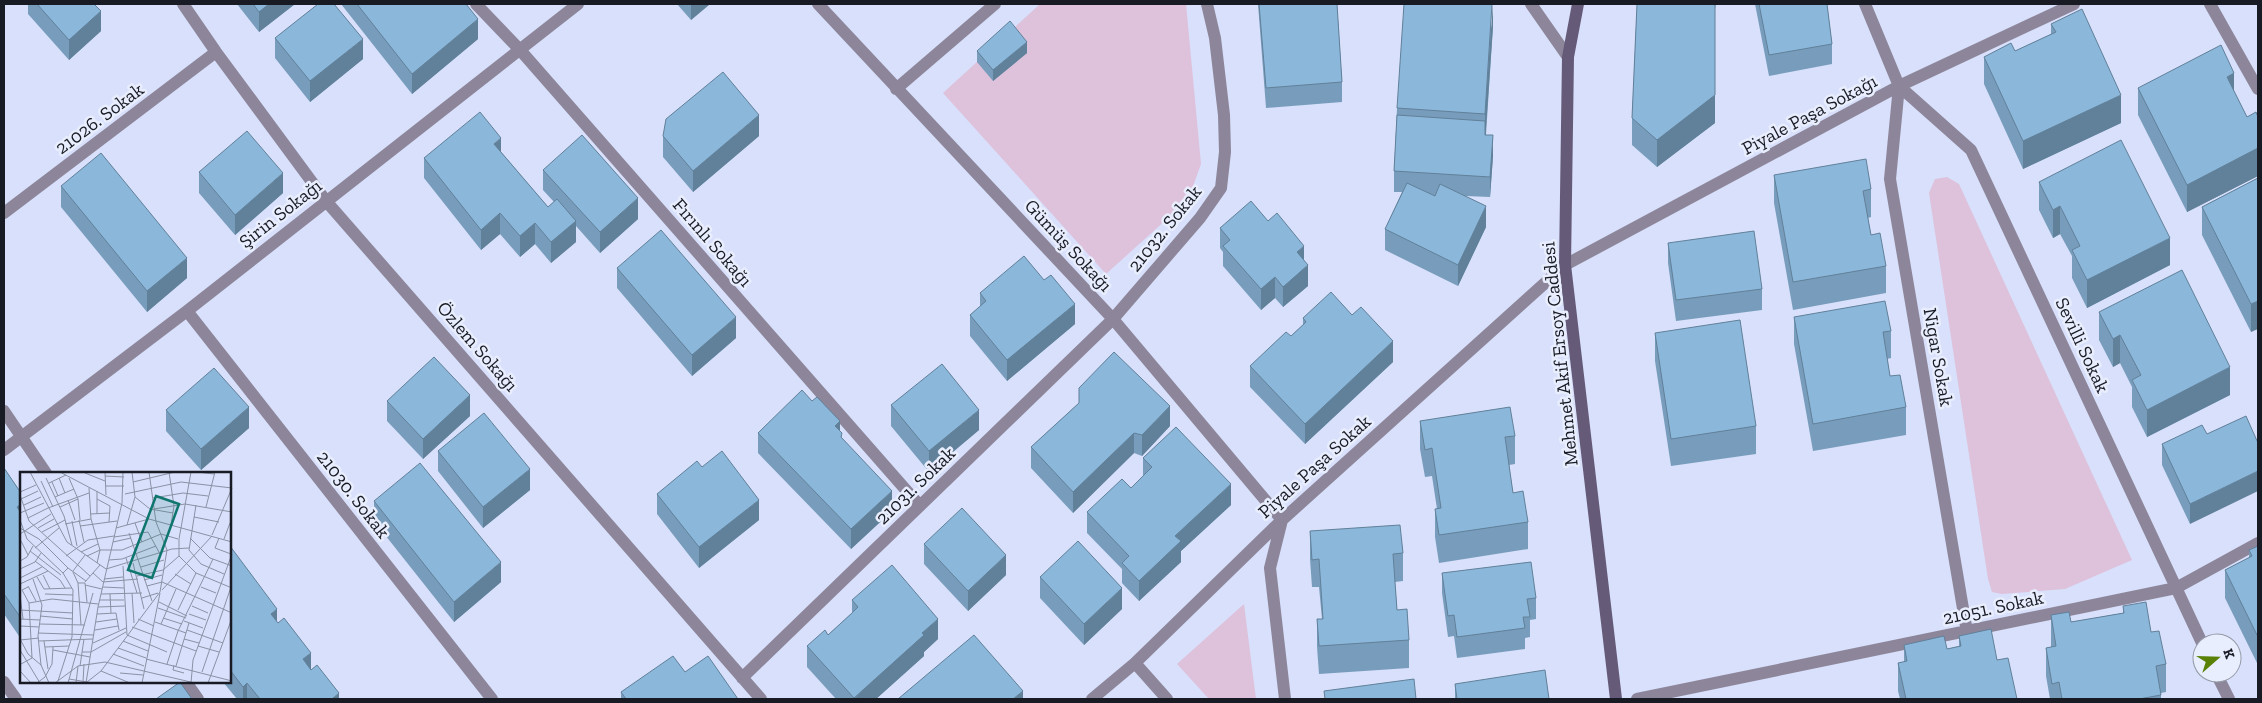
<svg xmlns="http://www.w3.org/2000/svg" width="2262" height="703" viewBox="0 0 2262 703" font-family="'Zilla Slab',serif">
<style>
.green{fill:#dec1db}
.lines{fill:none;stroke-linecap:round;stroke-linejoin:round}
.street{stroke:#8d869b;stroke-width:12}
.secondary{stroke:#655b78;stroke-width:12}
.wall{fill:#789dbc}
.shaded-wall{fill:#618099}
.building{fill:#8bb7db;stroke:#618099}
.labels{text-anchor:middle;stroke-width:5;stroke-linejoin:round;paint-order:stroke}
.street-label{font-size:19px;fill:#181b24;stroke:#e9eefe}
.inset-road{fill:none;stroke:#8b91a5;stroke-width:1}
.view{fill:#0f766e;fill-opacity:0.15;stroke:#0f766e;stroke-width:2.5}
.inset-edge{fill:none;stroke:#181b24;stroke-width:2.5}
</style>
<rect width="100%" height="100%" fill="#d8e0fb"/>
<path class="green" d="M1040 4H1186L1201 164 1188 200 1106 274 943 93Z
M1947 177 1959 184 2132 560 2065 589 2002 594 1992 592 1988 579 1929 193 1935 179Z
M1244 604 1256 699H1209L1177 664Z"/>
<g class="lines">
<path class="street" d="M183 4 216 52 326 201 761 699
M476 4 521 51 920 506
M818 4 1113 319 1282 520 1270 568 1285 699
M1531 4 1568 57
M1865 4 1899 86 1971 150 2202 643
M2210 4 2258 89
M1899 86 1890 179 1967 632
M896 89 995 4
M4 213 216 52
M187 311 492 699
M4 411 46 473
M4 450 187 311 578 4
M1135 663 1167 699
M2216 673 2229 699
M742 678 1113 319 1200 218 1221 188 1225 152 1224 115 1215 38 1207 4
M4 682 16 699
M186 682 198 699
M1092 699 1135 663 1282 520 1565 265 1899 86 2074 4
M1637 699 2176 588 2258 543"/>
<path class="secondary" d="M1578 4 1568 57 1565 265 1616 699"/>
</g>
<path class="wall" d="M28 4H94L101 31 69 60 28 14Z
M237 4H295L259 32Z
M341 4H466L478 39 412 94Z
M677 4H710L691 20Z
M1258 4H1337L1342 82V102L1266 108Z
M1637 4H1716L1715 9V123L1657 167 1632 145V118Z
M1755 4H1827L1832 44V64L1769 76Z
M2051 24 2121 123 2023 169 1984 84V57L2015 51 2051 34Z
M1493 26 1486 135 1493 156 1490 197 1465 196 1486 227 1458 286 1385 250V229L1402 192H1394V171L1397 108Z
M275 38 363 59 310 102 275 58Z
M977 51 1027 53 993 81 977 62Z
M2138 88 2234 91 2247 117H2258V176L2187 212 2138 115Z
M663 136H759L693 192 663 157Z
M501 152 548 207 554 202 543 190V170L638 219 600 253 576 226V242L551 263 535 244 520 257 500 234 481 250 424 178V158Z
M199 172 283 193 235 235 199 193Z
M1774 175 1871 189V217L1868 218 1871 235 1886 266V293L1793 310 1774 203Z
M2258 178 2251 332 2202 235V207Z
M2039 182 2170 265 2087 308 2072 278V256L2060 234 2053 238 2039 210Z
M61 186 187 278 147 312 61 207Z
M1220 228 1304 260 1308 286 1283 307 1275 298 1261 310 1223 266V252L1220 248Z
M1668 243 1762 289V310L1676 321 1668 263Z
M617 268 736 338 692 376 617 288Z
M980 293 1075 324 1007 381 970 336V315L980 307Z
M2099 312 2230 395 2147 437 2132 407V387L2120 363 2113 367 2099 340Z
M1794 317 1891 331V358L1887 359 1890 376 1906 407V435L1813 451 1794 344Z
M1303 318 1393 362 1305 444 1250 387V366L1291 336 1303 325Z
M1655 333 1756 426V454L1671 466 1655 361Z
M387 401 470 416 423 459 387 421Z
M1079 403 1170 426 1142 456 1134 453 1073 513 1031 468V447Z
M891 405 979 430 929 472 891 426Z
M166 410 249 428 201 470 166 431Z
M1420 421 1515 436V464L1509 465 1513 493 1528 522V549L1439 563 1435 537V509H1437L1432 476 1425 477 1420 449Z
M840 431 842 438 892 511 851 549 758 453V433Z
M2207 434 2190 524 2162 465V444Z
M438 451 530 490 483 528 438 471Z
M1143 458 1231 505 1181 551V562L1139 601 1122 583V569L1087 533V512L1131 488 1143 476Z
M702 467 759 520 699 568 657 514V494Z
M4 468 21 493V639L4 614Z
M374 501 501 582 454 622 374 521Z
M1310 531 1403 553V581L1395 582 1397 610 1409 640V668L1319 674 1317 647V619H1322L1319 587H1312L1310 559Z
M924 544 1006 575 968 611 924 564Z
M230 546 277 622 311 669 339 699H237L223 682H230Z
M2258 546V665L2225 598V570L2249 558V550Z
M1442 573 1536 598V619L1530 620V637L1525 638V649L1457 658 1454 636 1448 637 1442 593Z
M1040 577 1122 609 1084 645 1040 598Z
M852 600 938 639 924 652V656L876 699H836L807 667V646L828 635 852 613Z
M2123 606 2151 632 2166 664V692L2161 693V699H2050L2046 676V648L2051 647V615L2071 622 2123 613Z
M1959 636 1997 660 2017 699H1900L1898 691V663L1904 662V645L1947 649 1959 646Z
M685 672 738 699H621V692Z
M1455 684 1549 699H1455Z"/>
<path class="shaded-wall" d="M269 4H295L259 32V12Z
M691 4H710L691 20Z
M1493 4V26L1485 142V114Z
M101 11V31L69 60V40Z
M478 19V39L412 94V74Z
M363 39V59L310 102V81Z
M1027 42V53L993 81V70Z
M2234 73V101L2227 77Z
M1715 95V123L1657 167V140Z
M2121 95V123L2023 169V141Z
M759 115V136L693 192V171Z
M1493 135V156L1490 197V177Z
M501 138V159L494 144Z
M2258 148V176L2187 212V185Z
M283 173V193L235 235V215Z
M638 198V219L600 253V232Z
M1486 206V227L1458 286V265Z
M2060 206V234L2053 238V210Z
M500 213V234L481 250V230Z
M576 221V242L551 263V242Z
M535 223V244L520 257V236Z
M2170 238V265L2087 308V280Z
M1304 246V266L1297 252Z
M187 258V278L147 312V291Z
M1308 265V286L1283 307V287Z
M1275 277V298L1261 310V289Z
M2258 301V329L2251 332V304Z
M1075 304V324L1007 381V360Z
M736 317V338L692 376V355Z
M2120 335V363L2113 367V339Z
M1393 341V362L1305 444V424Z
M2230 367V395L2147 437V410Z
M470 395V416L423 459V439Z
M1170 406V426L1142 456V435Z
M249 407V428L201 470V449Z
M979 410V430L929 472V451Z
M840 421V442L835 426Z
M1134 433V453L1073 513V492Z
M530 469V490L483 528V507Z
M2258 471V491L2190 524V504Z
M1231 484V505L1181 551V562L1139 601V581L1175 536Z
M892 491V511L851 549V529Z
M759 500V520L699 568V547Z
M21 504V524L17 507Z
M1006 555V575L968 611V591Z
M501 562V582L454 622V602Z
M1122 588V609L1084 645V624Z
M277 609V630L271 614Z
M938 619V639L924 652V656L876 699H854L922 633Z
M311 653V673L303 659Z
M247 683V699H243V687Z
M1023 691V699H1013Z
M339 693V699H332Z"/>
<path class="building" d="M37 4H94L101 11 69 40Z
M253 4H269L259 12Z
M318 4H334L363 39 310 81 275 38Z
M357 4H466L478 19 412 74Z
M1259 4H1337L1342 82 1266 88Z
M1404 4H1492L1485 114 1397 108Z
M1637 4H1715V95L1657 140 1632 118Z
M1759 4H1827L1832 44 1769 55Z
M2082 9 2121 95 2023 141 1984 57 2011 43 2015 51 2056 32 2051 24Z
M1010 21 1027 42 993 70 977 51Z
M2221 45 2234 73 2227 77 2247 117 2256 112 2258 117V148L2187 185 2138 88Z
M723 72 759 115 693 171 663 136 666 119Z
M480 112 501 138 494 144 548 207 557 199 576 221 551 242 535 223 520 236 500 213 481 230 424 158Z
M1397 115 1485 121V135H1493L1490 177 1394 171Z
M247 131 283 173 235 215 199 172Z
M582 135 638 198 600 232 543 170Z
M2121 140 2170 238 2087 280 2072 250 2080 246 2060 206 2053 210 2039 182Z
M101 153 187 258 147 291 61 186Z
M1866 159 1871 189 1863 191 1871 235 1880 233 1886 266 1793 282 1774 175Z
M2258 178V301L2251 304 2202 207Z
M1407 183 1435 196 1440 184 1486 206 1458 265 1385 229Z
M1251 201 1268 221 1277 213 1304 246 1297 252 1308 265 1283 287 1275 277 1261 289 1223 246 1230 240 1220 228Z
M661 230 736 317 692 355 617 268Z
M1754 231 1762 289 1676 300 1668 243Z
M1024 256 1044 280 1051 275 1075 304 1007 360 970 315 986 301 980 293Z
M2182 270 2230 367 2147 410 2132 380 2141 375 2120 335 2113 339 2099 312Z
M1331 292 1352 315 1361 307 1393 341 1305 424 1250 366 1286 332 1291 336 1306 322 1303 318Z
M1885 301 1891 331 1883 332 1890 376 1900 375 1906 407 1813 424 1794 317Z
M1740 320 1756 426 1671 439 1655 333Z
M1114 352 1170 406 1142 435 1134 433 1073 492 1031 447 1079 403V388Z
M434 357 470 395 423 439 387 401Z
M942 364 979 410 929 451 891 405Z
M214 368 249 407 201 449 166 410Z
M802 390 812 401 817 397 840 421 835 426 842 433 841 437 892 491 851 529 758 433Z
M1510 407 1515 436 1505 437 1513 493 1523 491 1528 522 1439 535 1435 509 1441 508 1432 448 1425 450 1420 421Z
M484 413 530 469 483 507 438 451Z
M2246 416 2258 443V471L2190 504 2162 444 2202 425 2207 434Z
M1176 427 1231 484 1175 536 1181 541 1139 581 1122 563 1129 556 1087 512 1122 479 1131 488 1152 467 1143 458Z
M722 451 759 500 699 547 657 494 697 461 702 467Z
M420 463 501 562 454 602 374 501Z
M4 468 21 493V504L17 507 21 513V618L4 594Z
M962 508 1006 555 968 591 924 544Z
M1400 525 1403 553 1393 554 1397 610 1407 609 1409 640 1319 646 1317 619H1323L1319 559 1312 560 1310 531Z
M1078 541 1122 588 1084 624 1040 577Z
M230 546 277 609 271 614 278 623 284 618 311 653 303 659 311 670 317 665 339 693 332 699H260L247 683 243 687 230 670Z
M2258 546V637L2225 570 2252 556 2249 550Z
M1531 562 1536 598 1527 599 1530 617H1523L1525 628 1457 637 1454 615 1448 616 1442 573Z
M892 565 938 619 922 633 924 635 854 698 807 646 825 630 828 635 852 613 858 607 852 600Z
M2146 602 2151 632 2159 631 2166 664 2156 666 2161 695 2139 699H2062L2059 682 2052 684 2046 648 2056 646 2051 615 2069 612 2071 622 2124 613 2123 606Z
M1991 629 1997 660 2008 658 2017 699H1906L1898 663 1907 661 1904 645 1944 636 1947 649 1961 646 1959 636Z
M974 635 1023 691 1013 699H898Z
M673 656 685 672 708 656 738 699H626L621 692Z
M1545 670 1549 699H1457L1455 684Z
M1414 679 1416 699H1325L1324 691Z
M180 682 192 699H156Z"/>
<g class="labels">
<g class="street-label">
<text transform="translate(1809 114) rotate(-28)" y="7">Piyale Paşa Sokağı</text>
<text transform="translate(99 118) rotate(-37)" y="7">21026. Sokak</text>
<text transform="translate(280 213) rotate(-38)" y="7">Şirin Sokağı</text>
<text transform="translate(1164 228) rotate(-51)" y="7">21032. Sokak</text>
<text transform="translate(713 242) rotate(49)" y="7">Fırınlı Sokağı</text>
<text transform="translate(1069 245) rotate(47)" y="7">Gümüş Sokağı</text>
<text transform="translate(2083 345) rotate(65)" y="7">Sevilli Sokak</text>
<text transform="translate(478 346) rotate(49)" y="7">Özlem Sokağı</text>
<text transform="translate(1559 354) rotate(-96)" y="7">Mehmet Akif Ersoy Caddesi</text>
<text transform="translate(1939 357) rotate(80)" y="7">Nigar Sokak</text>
<text transform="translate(1314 466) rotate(-42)" y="7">Piyale Paşa Sokak</text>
<text transform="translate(915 485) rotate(-44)" y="7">21031. Sokak</text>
<text transform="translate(354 494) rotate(52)" y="7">21030. Sokak</text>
<text transform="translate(1993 607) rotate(-12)" y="7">21051. Sokak</text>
</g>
</g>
<g transform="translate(20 472)">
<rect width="211" height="211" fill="#d8e0fb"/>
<path class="inset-road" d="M10 0 47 70 86 97 152 77 169 76M40 0 129 47 212 70M85 0 86 23M149 0 154 34 151 53M171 0 159 67V84L176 101 212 116M177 0 194 2M65 1 85 9M85 4 104 5M26 6 44 44 52 73M39 6 45 21M49 6 58 27 60 48M21 9 33 35M32 10 38 24M113 10 155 0M29 11 46 3M86 14H104M69 16 71 47 80 78 77 91M77 19V42M0 20 16 13M105 22 161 10 212 16M0 23 9 49 70 104M35 25 54 17M115 25 130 37 153 41M133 26 163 21 188 24M1 27 18 19M77 27 90 34 89 50M48 28 55 48M102 31 103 0M4 33 21 25M176 33 169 78 181 92 204 102M40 35 58 27M186 35 195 0M28 36 69 21M134 37 165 32 212 40M0 41 24 31M70 42 90 41M174 45 199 50M8 46 28 36M0 48 7 67 43 101 53 118 52 165 38 209M59 48 64 70M52 49 57 74M115 51 122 70M45 52 71 47M107 53 115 25 112 0M60 54 97 49M0 56 19 67 48 96M18 56 34 47M96 56 129 47M22 60 45 48M109 61 132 129M0 62 31 42M192 63 212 16M94 65 128 60 140 82M170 66 190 86 212 94M199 66 195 76 211 82M204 67 210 51M1 69 8 83M93 70 111 66M15 76 39 56M10 79 41 103M61 80 78 72M46 84 68 68 94 64M67 84 80 78H102L141 62 158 67M106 86 117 121M89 88 102 87 136 74M0 89 7 85 13 74M15 89 40 108 45 116M113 91 124 137M103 94 107 163 147 180M121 95 144 88M0 97 15 90 21 81M53 99 65 83M53 100 58 111H65M43 101 48 96 66 109M73 101 83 110 118 107M155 102 171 112M23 103 30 117M117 104 143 98 159 84M17 105 24 117 52 116M0 106 22 95M13 107 22 133 18 164 21 193 29 211M84 107 103 105M124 108 142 103M65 110 80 93M58 111 61 153M65 111 67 130M0 112 28 99M65 113 82 117M8 114 16 129M127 114 142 110 212 141M83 115 104 116M181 115 196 121M142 118 192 64M112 121 114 151M25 122 53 123M81 122 122 121M90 122 91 141M0 123 3 147M122 126 138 121M80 128H104M139 130 167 144M9 131 32 127 78 132M172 134 188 141M78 135 105 134M138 136 166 146M0 138 53 141M158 138 176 101M77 142 96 141 99 158M169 142 186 148M20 144 53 147M143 146 162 152M0 147 20 148M118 147 134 154M164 149 183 156M76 150 97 147M135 150 166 161M19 152 65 153M141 152 156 117M0 154 19 155M112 155 176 179M75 158 98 154M167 158 203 171M18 161 74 163M0 167 8 182 21 193M164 167 179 171M0 168 19 166M19 169 73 167M24 169 28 197M103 169 128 179M73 171 106 156M178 174 199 180M25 175 49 174M98 176 126 186M0 178 20 211M33 178 70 185M62 180H71L106 160M93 182 124 194M126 187 212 209M1 192 12 186 9 131 2 118 8 115M147 192 158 159 193 87M154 193 153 198 164 201M60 194 64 167M156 194 169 151M0 199 11 211M81 199 110 211M182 200 211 115M100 201 123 203M49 207 67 210 81 199 140 120 147 78 136 50 129 0M63 210 64 192M17 211 25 205 32 192 33 175M35 211 58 194 85 190 175 211M48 211 73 121M56 211 58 194M66 211 78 135 102 31M122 211 140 121M171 211 173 188 212 82M188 211 212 146"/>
<path class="view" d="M136 24 159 32 132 106 108 98Z"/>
<rect width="211" height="211" class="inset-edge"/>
</g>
<rect width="2262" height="703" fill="none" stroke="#181b24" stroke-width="10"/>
<g transform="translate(2217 658) rotate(70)"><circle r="24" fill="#e9eefe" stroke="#959aa7"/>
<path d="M0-4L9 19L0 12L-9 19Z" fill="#588106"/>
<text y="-8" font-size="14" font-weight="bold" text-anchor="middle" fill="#181b24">K</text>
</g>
</svg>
